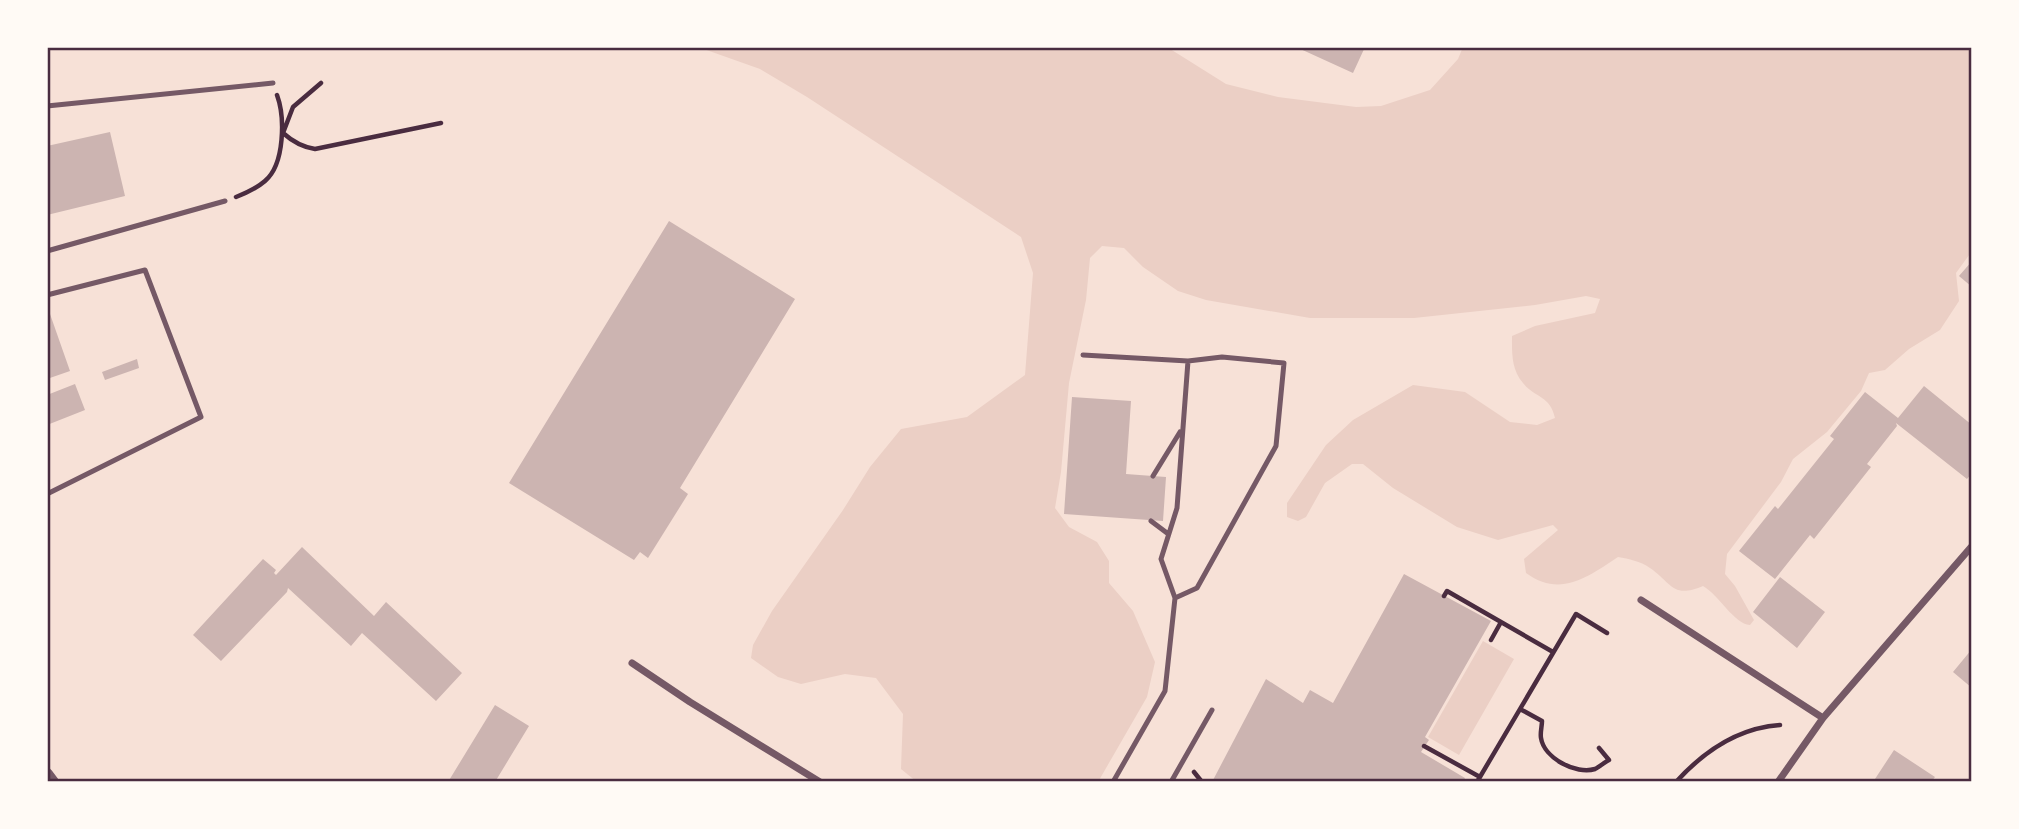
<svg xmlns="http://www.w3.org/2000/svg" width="2019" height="829" viewBox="0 0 2019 829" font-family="'Titillium Web',sans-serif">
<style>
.green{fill:#ebcfc5}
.building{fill:#ccb4b1}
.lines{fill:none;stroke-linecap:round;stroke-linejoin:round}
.path{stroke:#4a2c40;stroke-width:4.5}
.service{stroke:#755966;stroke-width:5}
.minor{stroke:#755966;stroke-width:7}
.tertiary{stroke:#755966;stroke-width:12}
.neatline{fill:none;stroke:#4a2c40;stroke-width:2.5}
</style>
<rect width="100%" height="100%" fill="#f7e1d7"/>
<path class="green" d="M698 47H1167L1226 84 1278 97 1356 107 1381 106 1430 90 1458 59 1463 47H1972V251L1956 273 1959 301 1940 330 1909 349 1885 370 1869 373 1861 391 1827 432 1793 459 1781 482 1727 554 1725 574 1735 586 1754 620 1750 625C1734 624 1719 595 1703 586 1672 599 1672 583 1650 568 1640 561 1629 559 1618 557 1588 577 1560 598 1526 573L1524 559 1558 530 1553 525 1498 540 1457 527 1393 488 1363 464H1352L1325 483 1306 517 1298 521 1287 517V503L1326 445 1353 420 1413 385 1465 392 1510 422 1537 425 1555 418C1550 395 1535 398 1523 383 1511 369 1512 352 1512 336L1535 326 1595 313 1600 299 1586 296 1535 305 1414 318H1310L1206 300 1178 291 1143 267 1124 248 1102 246 1090 258 1086 300 1069 383 1061 472 1055 508 1069 527 1097 542 1109 561V583L1133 611 1155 662 1147 697 1098 782H917L901 769 903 714 876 678 845 674 801 684 778 677 751 658 753 645 772 611 843 510 870 467 901 429 967 417 1025 375 1033 273 1021 237 807 97 760 69Z
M1483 641 1514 659 1459 755 1428 737Z"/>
<path class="building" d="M1296 47H1365L1353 73Z
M110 132 125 196 47 215V146Z
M669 221 795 299 680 488 688 494 648 558 640 552 634 560 509 483Z
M1972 261V287L1959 276Z
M50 314 70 371 47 379V315Z
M137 359 139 368 105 380 102 372Z
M75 384 85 410 47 425V395Z
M1924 386 1972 425V473L1967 479 1896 423 1897 426 1867 464 1871 467 1814 539 1810 535 1775 579 1739 551 1775 506 1778 509 1834 439 1830 436 1865 392 1898 418Z
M1072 397 1131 401 1126 474 1166 477 1163 521 1064 514Z
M302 547 374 616 386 602 462 673 436 701 362 633 351 646 288 588 287 592 221 661 193 635 263 559 276 570 274 573 276 575Z
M1404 574 1491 621 1425 737 1429 740 1421 752 1465 778 1463 782H1212L1266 679 1303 703 1310 690 1333 703Z
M1780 577 1825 612 1797 648 1753 612Z
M1972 649V688L1953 672Z
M495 705 529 726 495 782H448Z
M1894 750 1935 777 1931 782H1873Z"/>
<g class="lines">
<path class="path" d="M321 83 293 107 283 133C293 142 302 147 315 149L441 123
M236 197C246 193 257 188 265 181 285 164 285 117 277 95
M1444 596 1447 591 1553 652
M1491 640 1501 622
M1520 709 1542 721C1542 726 1540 733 1541 738 1544 758 1576 775 1595 769 1599 767 1605 762 1609 760L1599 748
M1424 746 1480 777
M1194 772 1202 782
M1477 782 1576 614 1607 633
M1676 782C1704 751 1737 728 1780 725"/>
<path class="service" d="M47 106 273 83
M47 251 225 201
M47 295 145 270 201 417 47 494
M1083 355 1188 361 1177 508 1161 559 1175 598 1165 691 1113 782
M1153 476 1180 432
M1151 521 1167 533
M1175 598 1197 588 1276 446 1284 363 1222 357 1188 361
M1171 782 1212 710"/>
<path class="minor" d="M1641 600 1823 718
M632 663 690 702 820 782
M1778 782 1823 718 1972 546"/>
<path class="tertiary" d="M47 774 53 782"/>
</g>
<rect width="2019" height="829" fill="none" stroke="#fffaf5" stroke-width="98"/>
<rect x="49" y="49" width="1921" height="731" class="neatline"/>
</svg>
